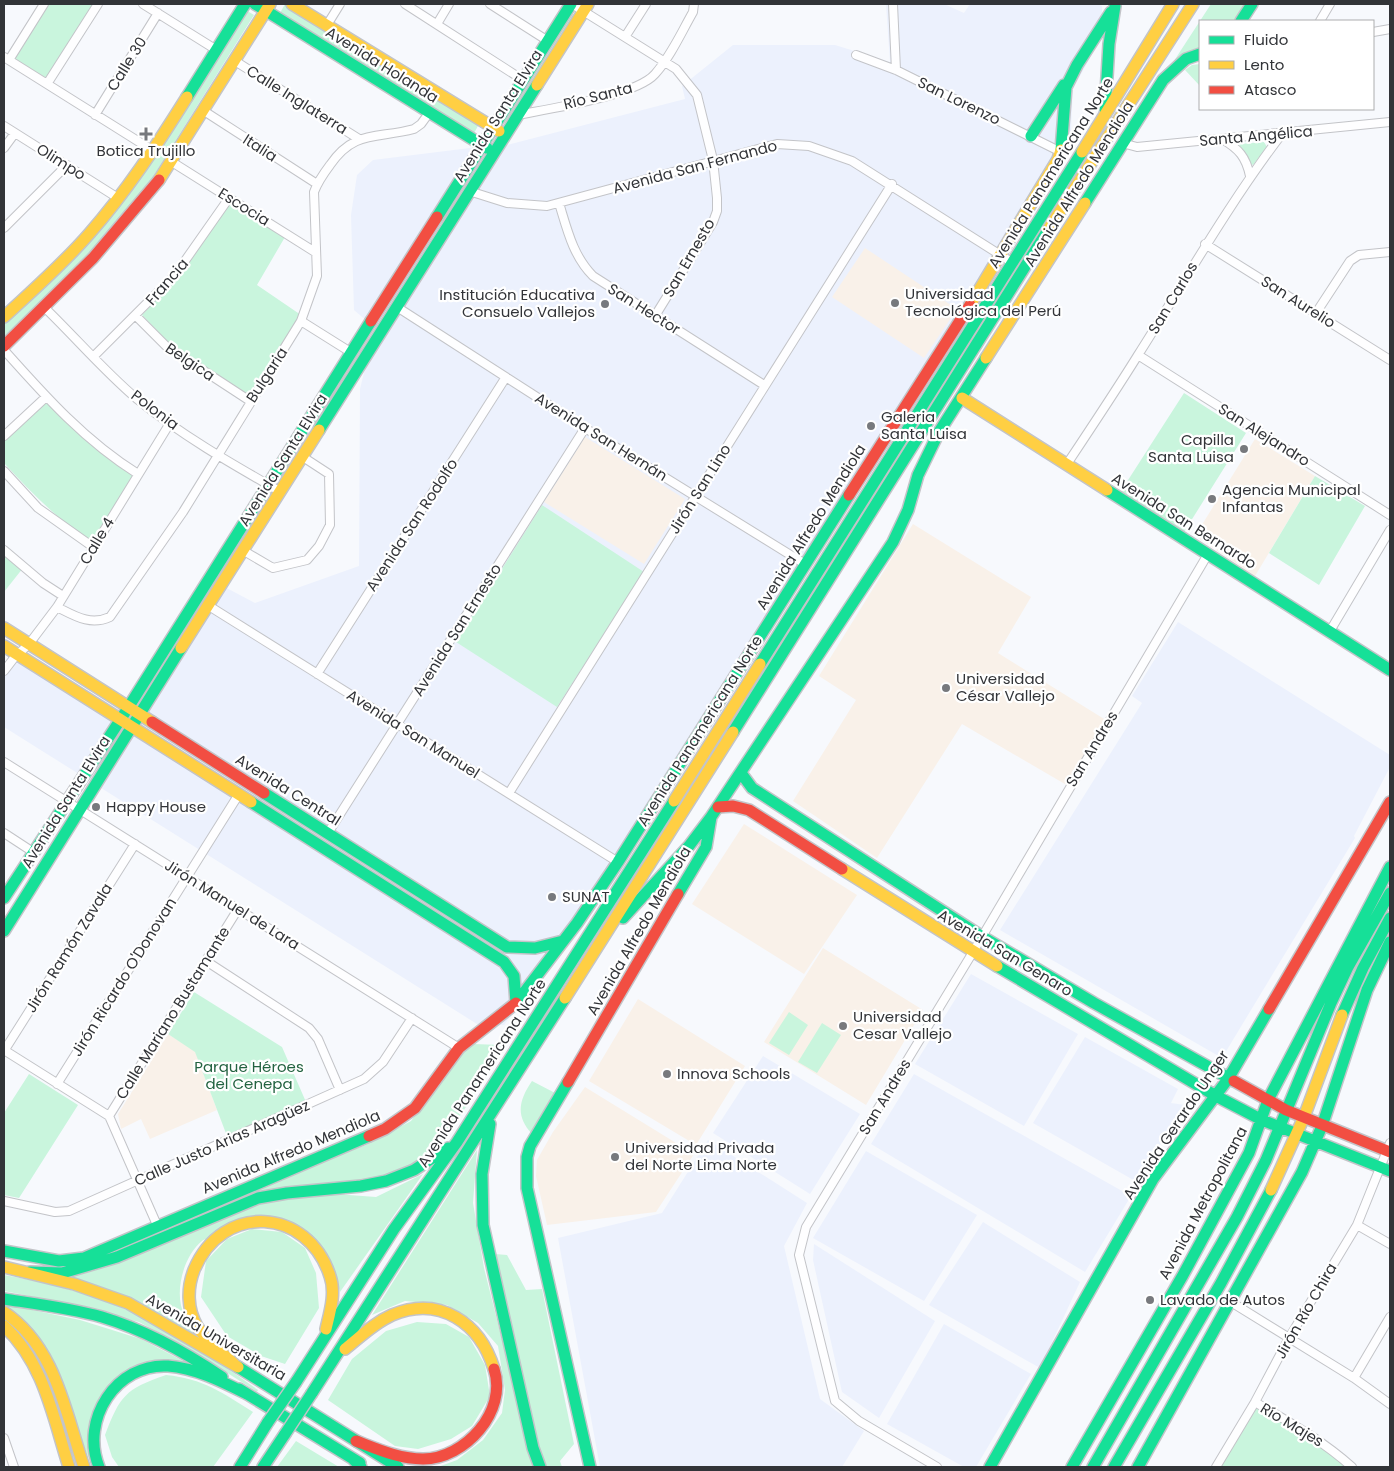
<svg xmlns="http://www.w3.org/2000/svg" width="1394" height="1471" viewBox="0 0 1394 1471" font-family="Poppins,sans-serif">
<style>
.built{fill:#ecf1fd}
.education{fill:#f9f1e9}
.green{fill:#c9f5dd}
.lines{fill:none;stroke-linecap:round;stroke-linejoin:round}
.street-casing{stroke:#c3c4c8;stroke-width:10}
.fast-casing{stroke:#c3c4c8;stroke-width:14}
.slow-casing{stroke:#c3c4c8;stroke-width:14}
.jam-casing{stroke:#c3c4c8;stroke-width:14}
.street{stroke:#fefeff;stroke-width:8}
.fast{stroke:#16e098;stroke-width:11}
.slow{stroke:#ffcf43;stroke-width:11}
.jam{stroke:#f24e42;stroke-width:11}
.fast-bridge-casing{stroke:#c3c4c8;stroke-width:14;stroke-linecap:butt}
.fast-bridge{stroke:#16e098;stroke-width:11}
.poi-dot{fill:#77797d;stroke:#fff;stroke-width:2}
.labels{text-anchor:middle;stroke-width:4.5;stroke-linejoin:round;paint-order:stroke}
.street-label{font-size:15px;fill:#323438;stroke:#fff}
.poi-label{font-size:15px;fill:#323438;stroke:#fff;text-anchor:start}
.park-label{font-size:15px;fill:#236341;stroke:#fff}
</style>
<rect width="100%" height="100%" fill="#f7f9fd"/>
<path class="built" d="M886 4H944L964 13 970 4H1097L1102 6V36L1073 89 1070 150 978 306 578 930 504 1025 477 1024 4 727V678L14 662 28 654 129 716 219 584 255 603 359 566 360 389 375 328 354 310 351 215 357 175 373 160 470 148 484 151 685 99 682 86 733 45H835L890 62Z
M1178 622 1390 755V767L1354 836 1355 838 1222 1058 1000 930 1142 703 1132 696Z
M971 974 1078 1034 1024 1126 915 1064Z
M1085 1037 1178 1089 1171 1103 1185 1105 1137 1182 1033 1123Z
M763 1056 860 1114 810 1194 713 1133Z
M914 1074 1131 1196 1085 1272 871 1144Z
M708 1140 807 1203 784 1246 820 1399 864 1431 842 1467H600L558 1238 662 1213Z
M866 1151 977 1215 924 1301 813 1238Z
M983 1222 1080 1282 1040 1368 929 1305Z
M814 1244 935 1321 879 1418 842 1392 813 1260Z
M944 1324 1031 1374 976 1467H964L887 1424Z"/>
<path class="education" d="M865 248 957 309 924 358 832 297Z
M585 437 685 499 644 564 544 502Z
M1255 439 1315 476 1255 576 1195 536Z
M913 524 1031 597 998 653 1109 722 1070 787 962 724 877 858 793 801 856 700 819 676Z
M744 824 857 895 804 974 692 904Z
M823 948 923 1010 866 1105 764 1042Z
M638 999 745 1066 696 1145 589 1081Z
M168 1034 195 1051 217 1110 150 1139 141 1119 121 1129 118 1114Z
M585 1087 694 1154 656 1212 547 1225 536 1176 537 1160 553 1132Z"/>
<path class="green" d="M49 4H95L47 79 14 58Z
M285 4 479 124 473 135 280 13Z
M1211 4H1249L1238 21H1200V52L1170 67Z
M244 9 254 15 141 196 126 214 74 272 4 336V321L81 250Z
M570 12 575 16 506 124 502 122Z
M1200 64V86L1185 70 1192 65Z
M1264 142 1267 147 1253 165C1248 163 1240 149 1239 144Z
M230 201 285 237 257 285 301 315 248 396 191 360 167 341 142 315 179 276Z
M1184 393 1246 433 1184 532 1121 491Z
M47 401C72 430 101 454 134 475L92 541C57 520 31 492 4 463V441Z
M1315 476 1365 506 1319 585 1269 553Z
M542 505 644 572 557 707 456 642Z
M4 552 23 568 4 592Z
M194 992 282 1047 306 1102 227 1136 195 1052 168 1034Z
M789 1012 808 1025 789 1055 769 1043Z
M822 1023 841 1035 817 1073 798 1062Z
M474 1044 500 1045 505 1049 441 1144 418 1162 379 1179 206 1212 289 1174 366 1145 411 1121 464 1050Z
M29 1074 78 1105 19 1198 4 1195V1113Z
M532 1081 557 1094 532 1134C515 1116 519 1100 532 1081Z
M477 1150 473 1203 484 1268 534 1467H438L457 1460 483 1440 502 1413 505 1390 498 1346 478 1323 447 1305 405 1301 372 1315Z
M423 1174 340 1292 333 1267 276 1218C263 1222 211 1235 202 1241 183 1256 173 1295 185 1316 191 1326 199 1335 206 1344L70 1280 72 1275 250 1204 322 1193 376 1197Z
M252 1229 282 1232 305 1248 316 1273 319 1308 285 1364 261 1356 227 1336 201 1297 206 1261 227 1239Z
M495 1254 507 1255 526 1290 542 1289 574 1444 560 1461 562 1467H546L541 1454Z
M4 1275C64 1285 123 1303 176 1335 204 1351 231 1371 258 1390L257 1392 193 1351 139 1322 60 1302 4 1291Z
M4 1304 80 1320 141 1339 195 1367 158 1360 100 1397 92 1467 56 1372Z
M417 1322 446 1324 469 1337 485 1365 490 1396 472 1426 451 1439 418 1449 395 1446 328 1400 352 1359 386 1331Z
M166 1375C204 1379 221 1392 253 1412L213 1467H119L112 1457 105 1435C120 1396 125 1389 166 1375Z
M1255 1407 1324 1447 1348 1467H1221Z
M296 1441 339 1467H277Z"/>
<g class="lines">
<g class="street-casing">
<path id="street" d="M143 4 215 49
M405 4 523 80
M490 4 548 41
M572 4 676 69 697 95 713 160 717 198V211L713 222 655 316
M893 4 896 70
M1320 21 1330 4
M437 24 449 4
M327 25 340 4
M1373 32 1390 29
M625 37 646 4
M856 55 896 70 1061 152
M4 57 152 150
M9 60 44 4
M235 61 359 139
M47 84 98 4
M204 111 317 184
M95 115 158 13
M517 115C548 109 636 96 655 74 671 56 681 33 693 12L694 4
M4 126 118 198
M1222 139C1239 149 1246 157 1250 176
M1122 143 1137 147 1390 122
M4 148 15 133
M172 162 315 252
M469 191 507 203 547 206 777 144 809 146 852 161 1013 263
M559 203C567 229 573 256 593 276L764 385
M4 228 67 165
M1205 244 1390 360
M397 307 585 428 805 564
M45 308C76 338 104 371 137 399 181 435 232 464 281 492
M1316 313 1350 261 1359 255 1390 252
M136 316 166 346 250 401
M301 321 352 353
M4 350C45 396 85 441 138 474
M1138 355 1390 515
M94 356 175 275 229 198
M4 436 46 397
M1067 464C1091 428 1115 392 1138 355 1185 281 1228 205 1281 135
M4 471 38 508 93 547
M4 550 43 583 63 596
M244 551 273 568 307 560 319 546 330 525 329 474 303 457
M209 606 618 862
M57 607C75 616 90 626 110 617L183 512 301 321 317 276 314 192C318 181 324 173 330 165 354 130 376 139 414 129L421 124 429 113
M1330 631 1390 530
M4 671 14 658 29 644 57 607 170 423
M317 674 506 377
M4 762 459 1048
M509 793 892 184
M4 833 33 852
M328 833 585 428
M206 961 309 1028 318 1039 340 1090
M4 1050 109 1116 157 1225
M4 1051 135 844
M57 1084 239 794
M109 1116 238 909
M4 1201 55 1212 69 1211 364 1079 383 1062 412 1018
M1357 1225 1390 1244
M1231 1302 1354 1378 1390 1404
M1354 1378 1390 1317
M1255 1402C1289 1422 1322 1440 1352 1467
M4 1438 14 1467
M937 1467 859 1421 835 1401 799 1255 806 1227 973 952 1208 554
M1216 1467 1255 1402 1289 1338 1357 1225 1390 1143"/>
</g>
<g class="fast-casing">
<path id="fast" d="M255 4 487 148
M1241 21 1252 4
M187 97 245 4
M1105 109 1109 44 1115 6
M1031 136 1064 85
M1061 150 1066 87 1077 65 1111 12
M1085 203 1163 80 1186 59 1200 54
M437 217 571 4
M319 430 537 85
M1107 490 1390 670
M760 664 1082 152
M733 732 1048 230
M741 773 752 788 981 936 1094 1003 1234 1081
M264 793 507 947 535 948 563 941
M251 802 504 962 514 976 516 1003
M678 894 706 847 711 817 893 542 908 510 918 475 939 432 986 358
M4 898 128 708 371 321
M623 918 689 846 711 817
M4 931 181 648
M997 966 1216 1096 1262 1120 1390 1171
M516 1003 577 923 618 862 849 495
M1342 1015 1363 968 1390 918
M568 1082 530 1146 527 1157V1188L590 1467
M490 1124 482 1174 483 1225 533 1448 540 1467
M4 1251 59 1261 84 1258 369 1136
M30 1272 62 1273 117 1257 258 1198 287 1193 361 1186 386 1181 414 1170 448 1148
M4 1299C37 1304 70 1308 102 1317 145 1330 185 1352 222 1377
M238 1367 398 1467
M296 1382 394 1229 457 1142 674 801
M239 1389 360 1463
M312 1393 565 998
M353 1459 361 1467
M99 1467C80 1420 116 1363 168 1366 196 1368 223 1382 247 1394
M240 1467 268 1422
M263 1467 285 1434
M990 1467 1153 1179 1228 1079 1269 1009
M1072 1467 1183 1275 1249 1153 1268 1100 1390 867
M1093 1467 1237 1217 1266 1160 1331 1003 1348 967 1390 893
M1114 1467 1221 1283 1271 1190
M1138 1467 1302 1172 1322 1126 1367 990 1390 942"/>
</g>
<g class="slow-casing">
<path id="slow" d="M292 4 499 131
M537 85 588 4
M1082 152 1173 4
M159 180 270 4
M1048 230 1193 4
M970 305 1058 159 1061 150
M4 317C33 290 63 264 89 234 126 192 157 145 187 97
M986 358 1085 203
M962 398 1107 490
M4 628 152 722
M4 646 251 802
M181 648 319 430
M674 801 760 664
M842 869 997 966
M565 998 733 732
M1271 1190 1304 1117 1342 1015
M4 1267 74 1284 128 1303 238 1367
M4 1312C56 1347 65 1412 84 1467
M4 1326C44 1363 53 1417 69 1467
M345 1349C360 1337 374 1323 392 1315 440 1295 480 1323 494 1369
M234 1364C222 1352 206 1341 197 1326 187 1309 187 1288 194 1270 222 1202 308 1207 330 1276 336 1293 330 1312 326 1329"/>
</g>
<g class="jam-casing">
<path id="jam" d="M371 321 437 217
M4 346 93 258 159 180
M849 495 970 305
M152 722 264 793
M718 807 733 806 749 810 842 869
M1269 1009 1390 802
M1234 1081 1286 1110 1390 1152
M568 1082 678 894
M369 1136 385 1129 415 1108 459 1048 516 1003
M356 1441C377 1449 399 1459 423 1459 465 1459 508 1411 494 1369"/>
</g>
<use href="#street" class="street"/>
<use href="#fast" class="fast"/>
<use href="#slow" class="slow"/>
<use href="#jam" class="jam"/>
<g class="fast-bridge-casing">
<path id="fast-bridge" d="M268 1422 296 1382
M285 1434 312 1393"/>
</g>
<use href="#fast-bridge" class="fast-bridge"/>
</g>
<g class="poi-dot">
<path d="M143.5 126.5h5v5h5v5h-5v5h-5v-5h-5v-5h5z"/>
<circle cx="895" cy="303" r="5"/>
<circle cx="605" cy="304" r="5"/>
<circle cx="871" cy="426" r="5"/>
<circle cx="1244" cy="449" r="5"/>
<circle cx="1212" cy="499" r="5"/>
<circle cx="946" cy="688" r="5"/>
<circle cx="96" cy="807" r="5"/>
<circle cx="552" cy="897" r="5"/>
<circle cx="843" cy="1026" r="5"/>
<circle cx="667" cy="1074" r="5"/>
<circle cx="615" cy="1157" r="5"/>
<circle cx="1150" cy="1300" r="5"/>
</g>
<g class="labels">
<g class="street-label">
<text transform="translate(127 64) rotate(-58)" y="5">Calle 30</text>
<text transform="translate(382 65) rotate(32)" y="5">Avenida Holanda</text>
<text transform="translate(598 96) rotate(-14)" y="5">Río Santa</text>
<text transform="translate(297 100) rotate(32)" y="5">Calle Inglaterra</text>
<text transform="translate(959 101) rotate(26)" y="5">San Lorenzo</text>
<text transform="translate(498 116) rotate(-58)" y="5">Avenida Santa Elvira</text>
<text transform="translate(1256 136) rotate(-5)" y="5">Santa Angélica</text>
<text transform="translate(260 148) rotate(33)" y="5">Italia</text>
<text transform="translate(61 162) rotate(32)" y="5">Olimpo</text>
<text transform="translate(695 167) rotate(-15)" y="5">Avenida San Fernando</text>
<text transform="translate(1051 173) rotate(-58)" y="5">Avenida Panamericana Norte</text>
<text transform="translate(1079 184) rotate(-58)" y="5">Avenida Alfredo Mendiola</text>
<text transform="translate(244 207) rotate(32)" y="5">Escocia</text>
<text transform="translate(689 258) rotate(-60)" y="5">San Ernesto</text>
<text transform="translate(167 282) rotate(-49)" y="5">Francia</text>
<text transform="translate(1173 298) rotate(-59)" y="5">San Carlos</text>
<text transform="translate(1298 302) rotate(32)" y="5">San Aurelio</text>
<text transform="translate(644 309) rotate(32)" y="5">San Hector</text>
<text transform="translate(190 362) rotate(34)" y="5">Belgica</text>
<text transform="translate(267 375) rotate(-57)" y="5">Bulgaria</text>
<text transform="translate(155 410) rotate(37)" y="5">Polonia</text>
<text transform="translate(1264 435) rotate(32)" y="5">San Alejandro</text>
<text transform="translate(601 437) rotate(32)" y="5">Avenida San Hernán</text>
<text transform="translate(283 460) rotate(-58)" y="5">Avenida Santa Elvira</text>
<text transform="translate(700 489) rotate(-58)" y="5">Jirón San Lino</text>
<text transform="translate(1184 521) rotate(32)" y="5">Avenida San Bernardo</text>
<text transform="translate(412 525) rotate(-57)" y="5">Avenida San Rodolfo</text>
<text transform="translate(811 527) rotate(-58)" y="5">Avenida Alfredo Mendiola</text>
<text transform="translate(97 541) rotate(-59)" y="5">Calle 4</text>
<text transform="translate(457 630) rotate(-58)" y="5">Avenida San Ernesto</text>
<text transform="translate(700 731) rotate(-58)" y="5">Avenida Panamericana Norte</text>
<text transform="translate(413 734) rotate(32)" y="5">Avenida San Manuel</text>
<text transform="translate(1092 749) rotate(-59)" y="5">San Andres</text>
<text transform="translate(288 790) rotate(32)" y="5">Avenida Central</text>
<text transform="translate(66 802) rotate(-58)" y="5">Avenida Santa Elvira</text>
<text transform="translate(232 905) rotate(32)" y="5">Jirón Manuel de Lara</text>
<text transform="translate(639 931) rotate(-60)" y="5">Avenida Alfredo Mendiola</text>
<text transform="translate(69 948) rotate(-58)" y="5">Jirón Ramón Zavala</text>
<text transform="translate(1005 953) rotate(31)" y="5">Avenida San Genaro</text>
<text transform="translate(124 977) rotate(-58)" y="5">Jirón Ricardo O'Donovan</text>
<text transform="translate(173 1013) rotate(-58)" y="5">Calle Mariano Bustamante</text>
<text transform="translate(482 1073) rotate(-57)" y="5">Avenida Panamericana Norte</text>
<text transform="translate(885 1097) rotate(-59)" y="5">San Andres</text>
<text transform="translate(1176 1125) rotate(-56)" y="5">Avenida Gerardo Unger</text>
<text transform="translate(222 1143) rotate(-24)" y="5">Calle Justo Arias Aragüez</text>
<text transform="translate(291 1152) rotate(-23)" y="5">Avenida Alfredo Mendiola</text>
<text transform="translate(1203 1203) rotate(-62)" y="5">Avenida Metropolitana</text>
<text transform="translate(1306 1311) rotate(-60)" y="5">Jirón Río Chira</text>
<text transform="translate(216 1337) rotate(30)" y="5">Avenida Universitaria</text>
<text transform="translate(1292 1425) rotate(31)" y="5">Río Majes</text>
</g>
<g class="poi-label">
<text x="146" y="156" text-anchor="middle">Botica Trujillo</text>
<text x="905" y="299">Universidad<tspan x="905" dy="17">Tecnológica del Perú</tspan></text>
<text x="595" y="300" text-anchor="end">Institución Educativa<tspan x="595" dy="17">Consuelo Vallejos</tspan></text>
<text x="881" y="422">Galeria<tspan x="881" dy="17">Santa Luisa</tspan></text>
<text x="1234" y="445" text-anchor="end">Capilla<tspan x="1234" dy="17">Santa Luisa</tspan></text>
<text x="1222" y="495">Agencia Municipal<tspan x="1222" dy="17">Infantas</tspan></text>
<text x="956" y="684">Universidad<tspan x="956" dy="17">César Vallejo</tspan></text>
<text x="106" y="812">Happy House</text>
<text x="562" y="902">SUNAT</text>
<text x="853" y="1022">Universidad<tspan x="853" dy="17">Cesar Vallejo</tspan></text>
<text x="677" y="1079">Innova Schools</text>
<text x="625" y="1153">Universidad Privada<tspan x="625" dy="17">del Norte Lima Norte</tspan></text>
<text x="1160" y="1305">Lavado de Autos</text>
</g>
<g class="park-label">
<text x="249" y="1072">Parque Héroes<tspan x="249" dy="17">del Cenepa</tspan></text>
</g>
</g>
<rect width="1394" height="1471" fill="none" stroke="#323438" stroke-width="10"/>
<rect x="1199" y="20" width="175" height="90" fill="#ffffff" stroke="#adaeaf"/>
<rect x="1209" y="36" width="25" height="8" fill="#16e098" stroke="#adaeaf"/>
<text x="1244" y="45" font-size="15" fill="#323438">Fluido</text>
<rect x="1209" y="61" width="25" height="8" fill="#ffcf43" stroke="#adaeaf"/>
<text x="1244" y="70" font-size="15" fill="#323438">Lento</text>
<rect x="1209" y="86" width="25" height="8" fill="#f24e42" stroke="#adaeaf"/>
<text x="1244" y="95" font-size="15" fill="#323438">Atasco</text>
</svg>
